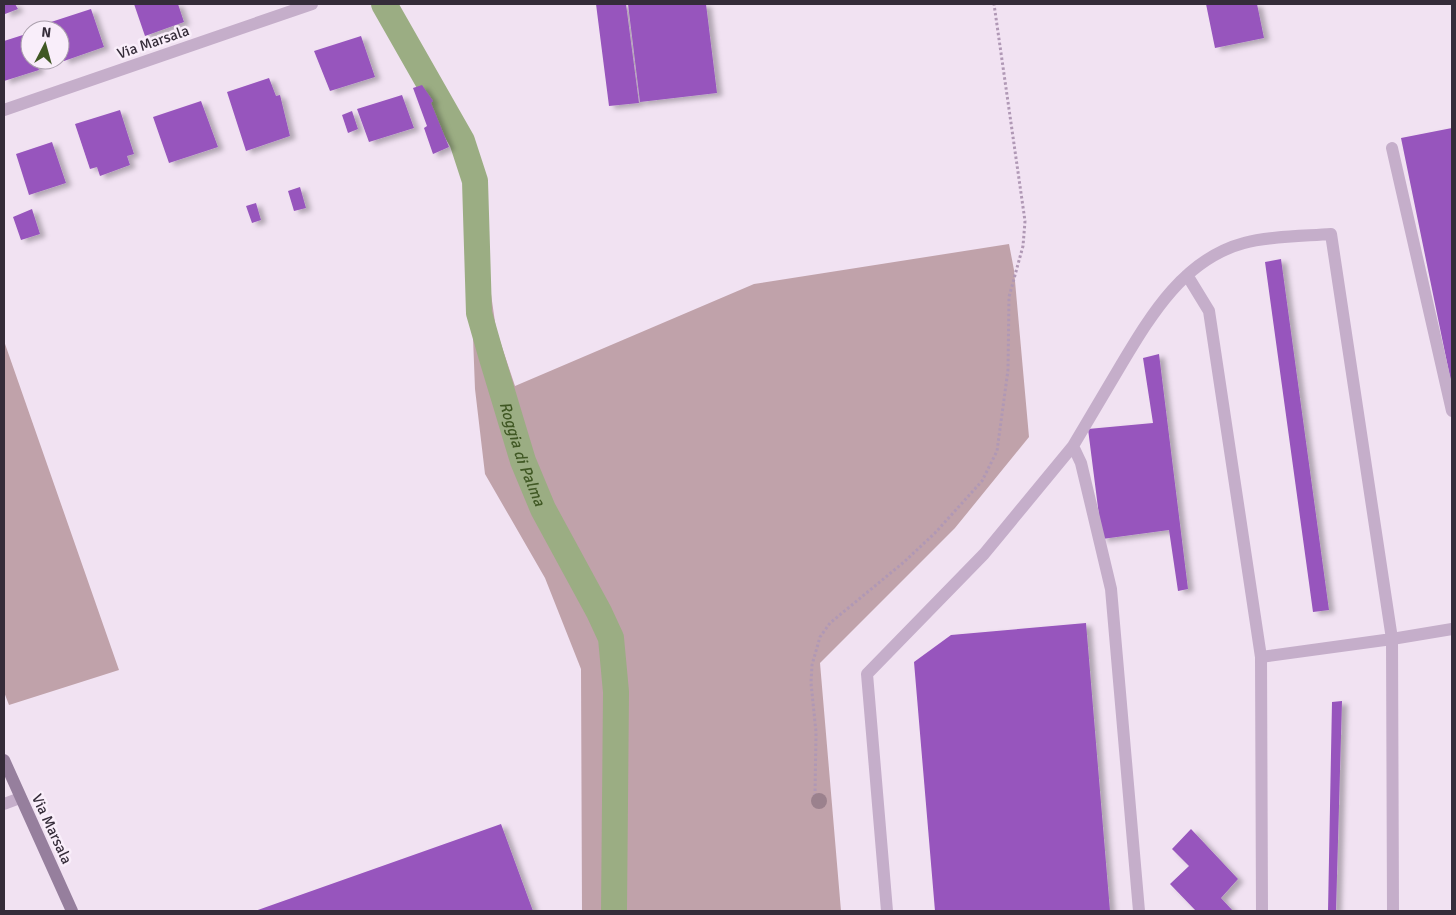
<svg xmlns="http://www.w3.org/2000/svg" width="1456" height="915" viewBox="0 0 1456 915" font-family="Signika,sans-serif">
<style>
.green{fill:#c0a2aa}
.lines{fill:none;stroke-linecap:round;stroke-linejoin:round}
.canal{stroke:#9bad83;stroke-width:26}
.building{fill:#9755bd;filter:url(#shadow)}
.path{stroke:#b098b5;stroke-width:3;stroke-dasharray:2.5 2.5;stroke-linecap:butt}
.lane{stroke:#c5aeca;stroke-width:12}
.street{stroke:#c5aeca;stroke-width:12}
.secondary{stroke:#967f9d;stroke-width:12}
.tree{fill:#9b818d}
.labels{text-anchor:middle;stroke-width:5;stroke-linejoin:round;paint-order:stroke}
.street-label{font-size:15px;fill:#352c39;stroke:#f9eefa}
.water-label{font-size:16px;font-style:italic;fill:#405824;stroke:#f9eefa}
</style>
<defs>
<filter id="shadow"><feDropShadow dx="5.5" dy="3" stdDeviation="2.5" flood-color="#0004"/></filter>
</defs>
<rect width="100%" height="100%" fill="#f1e2f2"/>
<path class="green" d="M1009 244 1014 270 1029 437 955 528 820 663 841 911H582L581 669 545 578 485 474 475 389 472 311 491 294 496 329 515 386 754 284Z
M4 341 119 670 9 705 4 692Z"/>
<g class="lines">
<path class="canal" id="s1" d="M384 4 462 141 475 181 479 313 491 355 523 461 543 509 599 612 611 638 616 692 614 911"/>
</g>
<path class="building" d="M4 4H15L18 9 5 14Z
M134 4H178L184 22 145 36Z
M596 4H626L639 103 609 106Z
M628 4H706L717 93 640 102Z
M1206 4H1257L1264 38 1215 48Z
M91 9 104 47 64 61 60 50V30H54L51 22Z
M26 34 30 45V60H35L39 70 4 81V41Z
M361 36 375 77 330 91 314 51Z
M269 78 276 96 280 95 290 136 246 151 227 92Z
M422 85 433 101 431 103 449 147 433 154 424 128 427 126 413 88Z
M402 95 414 128 369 142 357 109Z
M201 101 218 147 169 163 153 117Z
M120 110 134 154 127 156 130 165 100 176 97 167 90 169 75 124Z
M352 111 358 129 348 133 342 115Z
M1452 128V382H1451L1401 138Z
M52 142 66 183 29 195 16 154Z
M300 187 306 208 294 211 288 191Z
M256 203 261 220 252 223 246 206Z
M32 209 40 234 21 240 13 217Z
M1281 259 1329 610 1313 612 1265 262Z
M1159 354 1188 589 1178 591 1169 530 1102 539 1088 429 1153 423 1143 358Z
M1086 623 1110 911H935L914 662 951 635Z
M1342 701 1336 911H1328L1332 702Z
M501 824 533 911H255Z
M1191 829 1238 879 1221 898 1233 911H1196L1170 884 1189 866 1172 849Z"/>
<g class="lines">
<path class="path" d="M815 796 816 732 811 683 812 665 820 637 830 623 904 562 935 533 982 481 997 451 1008 370 1009 297 1023 246 1025 221 994 4"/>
<path class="lane" d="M1392 148 1452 411
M1187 275 1209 311 1261 657 1262 911
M1261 657 1392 639 1393 911
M887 911 867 674 984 554 1073 446
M1139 911 1111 589 1081 463 1073 446C1089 419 1105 392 1121 365 1151 315 1184 259 1244 243 1268 236 1305 236 1331 234L1392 639 1452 629"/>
<path class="street" d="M4 110 312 4
M4 804 20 798"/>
<path class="secondary" d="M4 760 72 911"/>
</g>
<circle class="tree" cx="819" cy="801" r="8"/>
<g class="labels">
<g class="street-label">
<text transform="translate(153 42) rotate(-19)" y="5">Via Marsala</text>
<text transform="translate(52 829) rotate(65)" y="5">Via Marsala</text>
</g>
<g class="water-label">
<text dy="6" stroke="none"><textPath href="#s1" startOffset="479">Roggia di Palma</textPath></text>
</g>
</g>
<rect width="1456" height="915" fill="none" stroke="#352c39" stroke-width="10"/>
<g transform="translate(45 45) rotate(6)"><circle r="24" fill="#f9eefa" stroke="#aba0ad"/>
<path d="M0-4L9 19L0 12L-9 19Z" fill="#405824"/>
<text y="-8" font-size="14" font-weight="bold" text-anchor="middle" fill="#352c39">N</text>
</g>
</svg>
